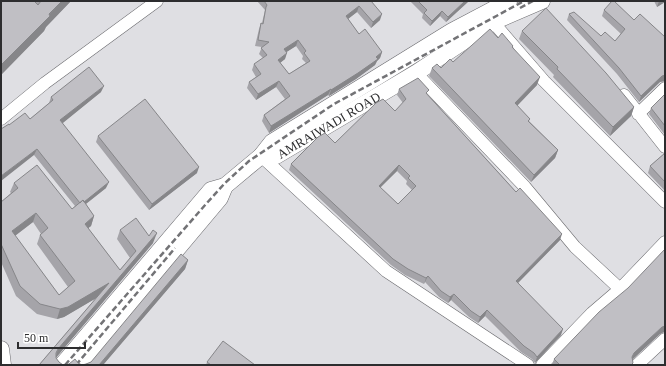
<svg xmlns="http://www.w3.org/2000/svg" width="666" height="366" viewBox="0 0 666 366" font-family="Georgia,serif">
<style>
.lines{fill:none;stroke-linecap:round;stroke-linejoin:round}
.minor-casing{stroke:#69696d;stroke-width:13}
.major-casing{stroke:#69696d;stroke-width:17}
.minor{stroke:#fff;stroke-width:12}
.major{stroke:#fff;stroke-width:16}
.rail{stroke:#737376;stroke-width:2.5;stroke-dasharray:6 3;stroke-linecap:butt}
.wall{fill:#a5a4a9;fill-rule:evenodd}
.shaded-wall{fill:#868689}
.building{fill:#c0bfc4;stroke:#868689;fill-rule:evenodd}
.labels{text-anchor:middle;stroke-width:3;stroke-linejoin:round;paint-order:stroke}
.street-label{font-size:13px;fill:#2d2d2f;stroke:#fff}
</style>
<rect width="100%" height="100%" fill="#dfdfe3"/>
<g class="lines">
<g class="minor-casing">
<path id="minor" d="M493 22 544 81 665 202
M416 73 525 187 575 247 620 289
M624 95 665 147
M638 114 665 88
M1 119 45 83 157 1
M261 156 386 271 528 365
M542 365 592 313 620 289 665 242
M637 365 665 339"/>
</g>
<g class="major-casing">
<g id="major">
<path id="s1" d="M261 156H276L416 73 493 22 542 1"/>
<path d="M1 349 3 365"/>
<path d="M62 365 211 190 225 186 261 156 272 142 452 31 509 1"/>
<path d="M80 365 220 198 225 186"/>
</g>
</g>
<use href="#minor" class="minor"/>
<use href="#major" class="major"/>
<path class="rail" d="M520 8 533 1
M65 365 206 204 225 183 249 161 334 104 524 1
M76 365 175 248"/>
</g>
<path class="wall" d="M1 1H71L46 27 44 31 1 75Z
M257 1H371L380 20 371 28 357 12 348 19 359 34 382 52 380 58 377 61 375 65 356 79 329 96 328 95 269 133 262 121 264 115 285 99 276 87 256 100 247 88 249 82 256 77 252 70 254 64 263 58 259 54 262 47 255 46 259 29 261 23H262L265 10ZM296 46 303 56 302 59 306 63 289 74 280 63 285 59 286 52Z
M410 1H469L446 22 440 16 430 26 422 18 423 14Z
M654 1H665V2L657 7Z
M604 10 634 20 665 37V81L660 82 639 102 617 74 567 20 569 14 601 36 615 41 621 34 602 16Z
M522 31 634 107 631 116 610 136 553 77 554 75 519 39Z
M498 38 513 47 537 85 517 106 530 119 529 121 558 150 555 158 531 182 429 76 432 68H441L453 62Z
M399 89 428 95 560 240 518 283 561 335 535 363 532 359 521 352 485 316 478 323 469 317 451 300 448 303 439 297 425 282 424 284 405 275 391 265 289 170 291 164 335 143 395 111 403 103 397 95ZM397 171 407 181 406 184 412 190 398 204 380 187Z
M101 92 62 123 106 188 86 204 94 216 91 226 88 228 120 270 130 258 117 239 120 230 153 243 56 357V358L59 362 63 365 78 363 82 365 86 364 91 362 188 260 185 269 103 365H39L96 298 64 317 57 319 37 314 16 296 1 262V202L11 193 10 192 14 183 72 209 75 206 34 155 30 119 49 103 51 97ZM33 222 41 234 40 235 37 244 68 287 59 295 15 236Z
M665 94V135L649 114 651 108Z
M98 136 197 173 149 210 96 142Z
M665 153V191L648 173 650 166Z
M664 332 660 334 632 359V365H552L554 359Z
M207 362 255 365H206Z"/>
<path class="shaded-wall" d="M62 1H71L46 27 44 31 1 75V65Z
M465 1H469L446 22 448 17Z
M659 1H665V2L657 7Z
M359 6 357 12 344 22 346 16Z
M442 11 440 16 430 26 432 21Z
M382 14 380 20 371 28 373 22Z
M298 40 296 46 282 55 284 49Z
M382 52 380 58 377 61 375 65 356 79 329 96 331 90Z
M287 53 285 59 276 66 278 60Z
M665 75V81L660 82 639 102 641 96 662 76Z
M540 77 537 85 512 111 515 103Z
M279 81 276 87 256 100 258 94Z
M104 86 101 92 58 127 60 120Z
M331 89 328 95 269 133 271 126Z
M634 107 631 116 610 136 613 127Z
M37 149 34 155 1 181V176Z
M558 150 555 158 531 182 534 175Z
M399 165 397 171 376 192 379 186Z
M199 167 197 173 149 210 152 204Z
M109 182 106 188 78 210 81 204Z
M36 213 33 222 8 241 12 231Z
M94 216 91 226 82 233 85 224Z
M157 233 153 243 55 359 58 349Z
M562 234 560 240 514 287 516 281Z
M188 260 185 269 103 365H99Z
M428 276 424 284 426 278Z
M109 283 105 293 64 317 57 319 60 309Z
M454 294 451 300 448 303 450 297Z
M487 310 485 316 478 323 480 317Z
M665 326V332H664L660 334 632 360V357L634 353 662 327Z
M563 329 561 335 535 363 537 357Z"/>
<path class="building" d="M1 1H34L38 5 41 1H62L49 14 50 16 1 65Z
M264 1H371L382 14 373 22 359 6 346 16 359 34 365 29 382 52 376 57 378 59 358 73 331 90V89L271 126 264 115 290 96 279 81 258 94 249 82 261 74 254 64 267 55 261 48 269 42 258 40 261 23 263 24 266 7 267 5ZM298 40 306 51 304 53 310 61 289 74 278 60 287 53 284 49Z
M418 1H465L448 17 442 11 432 21 424 13 427 10Z
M612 1H614L634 20 640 14 665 37V75L662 76 641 96 619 68 569 14 574 12 601 36 605 32 615 41 625 29 604 10Z
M546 8 606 73 634 107 613 127 557 69 558 67 522 31Z
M490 29 498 38 502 33 513 46 512 47 540 77 515 103 530 119 528 121 558 150 534 175 432 68 437 64 441 68 450 59 453 62Z
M89 67 104 86 60 120 109 182 84 202 83 200 80 203 37 149 1 176V129L9 124V125L25 113 30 119 53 100 51 97Z
M418 78 429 90 426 93 516 192 520 188 562 234 516 281 563 329 537 357 534 353 524 346 487 310 480 317 471 311 454 294 450 297 441 291 428 276 426 278 408 269 393 259 291 164 318 137 325 133 335 143 376 103 383 99 395 111 406 99 399 89ZM399 165 410 176 408 178 416 186 398 204 379 186Z
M665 94V126L651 108Z
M145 99 199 167 152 204 98 136Z
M665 153V182L650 166Z
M37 165 72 209 83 200 94 216 85 224 120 270 136 251 120 230 136 218 149 236 153 230 157 233 58 349 56 353V358L59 362 63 365 69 364 75 359 78 363 82 365 86 364 91 362 181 254 188 260 99 365H39L109 283 68 307 60 309 40 304 20 286 1 244V202L18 188 14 183ZM36 213 48 228 40 235 75 281 59 295 12 231Z
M665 249V326L662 327 634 353 632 357 633 363 631 365H560L554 359 599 312 628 288Z
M223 341 255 365H211L207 362Z"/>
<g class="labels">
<g class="street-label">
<text dy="5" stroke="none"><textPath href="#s1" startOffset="76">AMRAIWADI ROAD</textPath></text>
</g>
</g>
<rect width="666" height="366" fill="none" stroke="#2d2d2f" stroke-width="4"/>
<path d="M18 342v6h67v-6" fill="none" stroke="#2d2d2f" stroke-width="2"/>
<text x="24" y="342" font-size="12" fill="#2d2d2f" stroke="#ffffff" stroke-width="3" paint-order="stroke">50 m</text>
</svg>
